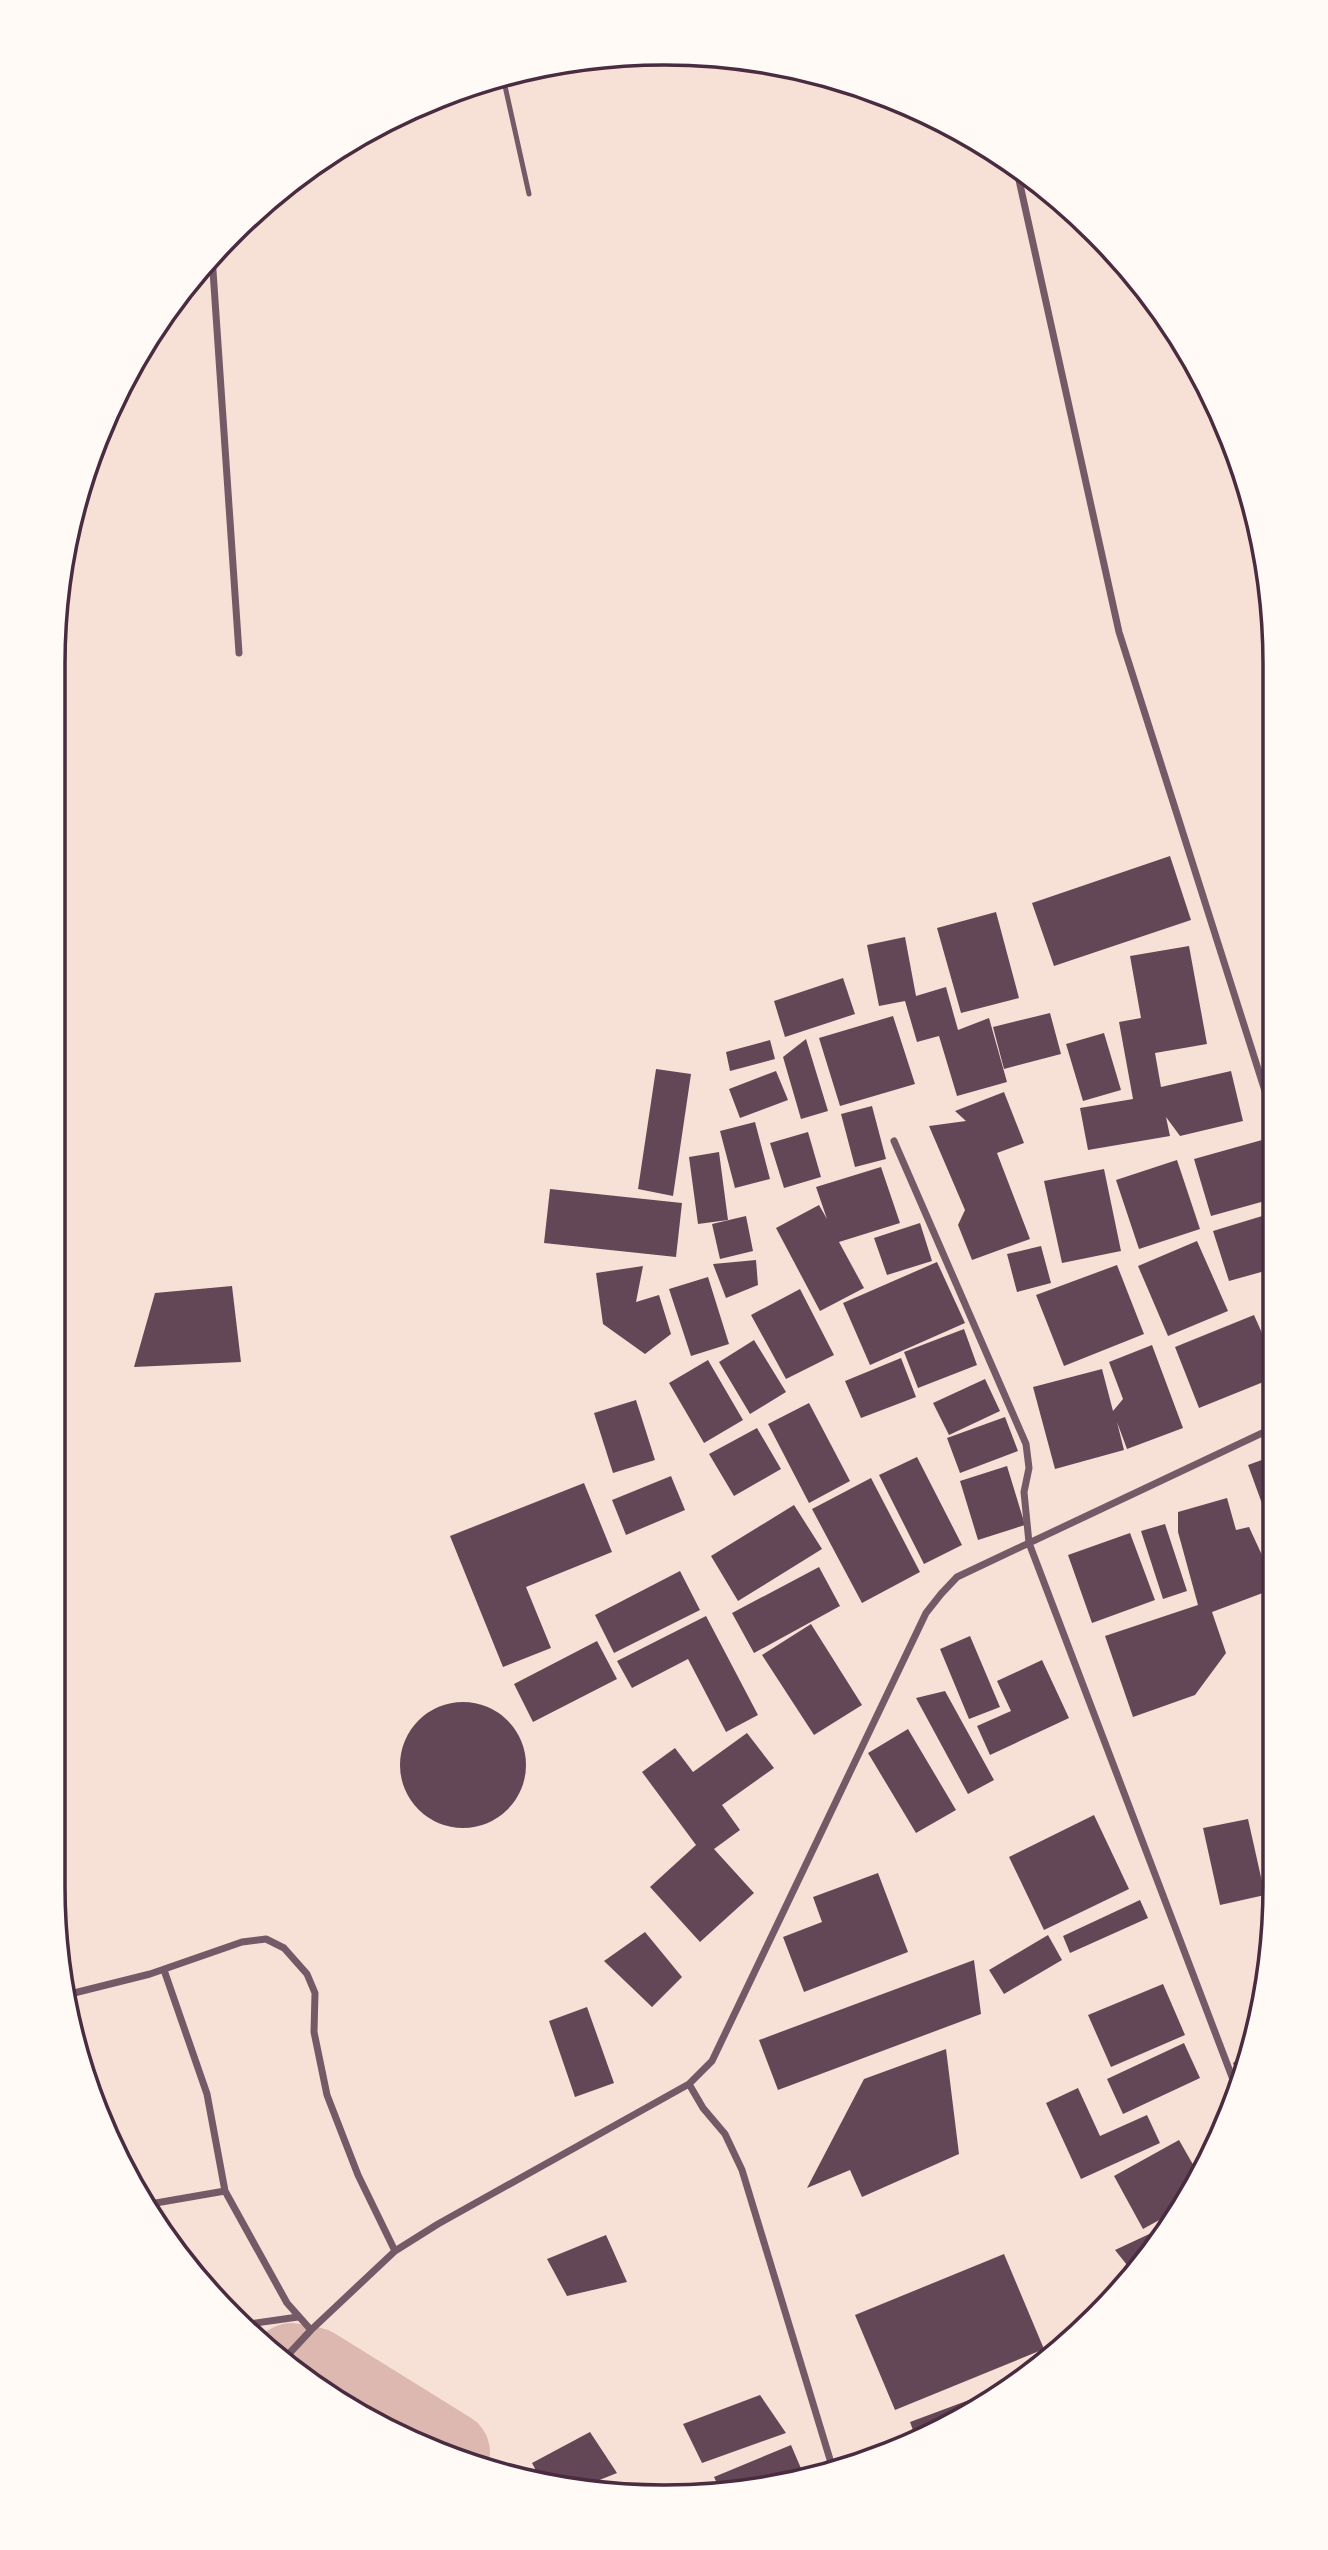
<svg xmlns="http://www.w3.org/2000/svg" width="1328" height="2550" viewBox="0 0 1328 2550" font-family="Inter,sans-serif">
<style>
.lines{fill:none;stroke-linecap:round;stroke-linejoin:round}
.river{stroke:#dcb8b0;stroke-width:80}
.building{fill:#644757}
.service{stroke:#755966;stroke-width:5}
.minor{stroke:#755966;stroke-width:7}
.rim{fill:none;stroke:#4a2c40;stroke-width:3.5}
</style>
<rect width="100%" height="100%" fill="#f7e1d7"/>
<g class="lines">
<path class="river" d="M291 2363 313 2367 450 2452"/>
</g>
<path class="building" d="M1170 856 1191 920 1054 966 1032 903Z
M996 912 1019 998 961 1013 937 928Z
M905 937 916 996 946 987 958 1030 989 1018 1007 1082 957 1096 939 1036 917 1042 905 1001 879 1006 867 945Z
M1189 946 1207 1044 1155 1053 1161 1087 1231 1071 1243 1121 1180 1136 1166 1117 1170 1136 1088 1150 1080 1108 1133 1099 1119 1022 1141 1018 1130 956Z
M843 978 855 1014 785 1037 774 1001Z
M1050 1013 1061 1054 1004 1069 993 1027Z
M893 1016 915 1084 840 1106 819 1038Z
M1104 1033 1121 1090 1083 1101 1066 1044Z
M806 1039 828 1111 801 1119 783 1057Z
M770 1040 775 1059 730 1071 726 1052Z
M656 1069 691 1074 673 1196 638 1189Z
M776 1071 788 1100 740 1118 729 1089Z
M1004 1092 1024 1143 997 1153 1030 1239 972 1260 958 1225 965 1210 929 1126 966 1121 955 1111Z
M872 1106 886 1159 855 1167 841 1114Z
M755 1122 770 1179 735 1188 720 1131Z
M808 1132 821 1177 784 1188 770 1143Z
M1262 1140 1272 1174V1199L1211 1216 1194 1159Z
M719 1152 728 1220 698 1224 689 1157Z
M1177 1160 1200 1229 1139 1249 1116 1180Z
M881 1167 900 1223 839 1242 864 1288 820 1311 776 1228 819 1205 827 1219 816 1187Z
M1104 1169 1121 1251 1062 1263 1044 1181Z
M550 1189 682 1203 676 1257 544 1243Z
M1272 1213V1269L1229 1281 1213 1231Z
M746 1216 753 1251 720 1259 712 1224Z
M920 1223 932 1261 887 1275 874 1238Z
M1197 1241 1228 1311 1168 1336 1138 1266Z
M1041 1246 1051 1283 1017 1292 1007 1254Z
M756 1260 758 1285 726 1298 713 1264Z
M937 1262 965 1323 870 1365 843 1303Z
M1117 1265 1144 1334 1064 1366 1036 1295Z
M643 1266 636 1302 659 1295 671 1334 645 1354 603 1324 596 1273Z
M708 1277 729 1344 691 1356 669 1289Z
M232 1286 241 1362 134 1367 155 1293Z
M800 1289 834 1355 786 1379 751 1315Z
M1254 1315 1273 1358V1378L1199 1408 1175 1347Z
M964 1329 977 1365 918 1388 904 1352Z
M754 1340 786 1392 750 1414 719 1362Z
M1152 1345 1183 1428 1127 1449 1117 1422 1124 1450 1055 1469 1033 1387 1102 1369 1113 1411 1123 1399 1109 1362Z
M901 1358 916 1397 861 1418 845 1381Z
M708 1360 743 1420 704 1443 669 1383Z
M985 1379 1000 1411 949 1435 933 1403Z
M636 1400 655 1460 613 1473 594 1413Z
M809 1403 850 1481 809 1503 768 1424Z
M1005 1417 1018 1451 960 1473 947 1438Z
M757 1428 781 1469 734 1496 709 1454Z
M1273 1456V1534L1248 1465Z
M917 1457 962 1545 924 1564 879 1475Z
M1007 1466 1025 1525 978 1540 960 1481Z
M671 1476 685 1510 626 1535 612 1500Z
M871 1478 920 1572 862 1603 812 1509Z
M584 1483 612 1552 526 1587 551 1648 503 1667 450 1536Z
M1227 1498 1236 1530 1249 1527 1273 1579V1589L1212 1612 1226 1653 1195 1695 1133 1717 1105 1636 1198 1605 1178 1532V1512Z
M794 1505 822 1549 738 1601 711 1556Z
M1165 1524 1187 1591 1163 1599 1141 1531Z
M1130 1533 1155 1600 1092 1623 1068 1555Z
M819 1567 840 1606 754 1653 732 1613Z
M680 1571 700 1610 614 1653 595 1615Z
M706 1616 758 1715 726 1732 688 1659 632 1688 617 1661Z
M811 1624 862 1705 814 1735 762 1655Z
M970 1636 1000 1707 969 1719 940 1649Z
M597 1641 617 1679 533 1722 514 1684Z
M1042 1660 1069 1718 990 1755 977 1726 1011 1711 997 1681Z
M945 1691 994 1780 968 1794 916 1698Z
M400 1765a63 63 0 1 1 126 0a63 63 0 1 1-126 0Z
M908 1729 956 1810 916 1833 868 1753Z
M747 1733 774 1768 722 1805 740 1830 714 1849 754 1893 700 1942 650 1887 696 1845 642 1772 675 1748 693 1772Z
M1094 1815 1129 1889 1044 1930 1009 1857Z
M1248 1819 1265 1895 1220 1905 1203 1828Z
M878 1873 908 1952 804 1992 783 1937 822 1922 813 1897Z
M1140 1900 1148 1918 1070 1953 1063 1936Z
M645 1932 682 1977 652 2007 604 1961Z
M1048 1935 1062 1960 1004 1994 989 1970Z
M974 1960 981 2014 778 2090 759 2040Z
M1163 1984 1185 2035 1111 2067 1088 2015Z
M587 2007 614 2083 575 2097 549 2021Z
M1184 2043 1200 2078 1123 2114 1107 2079Z
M1253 2048 1240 2082 1233 2063Z
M946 2049 959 2154 862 2197 850 2170 807 2188 864 2079Z
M1078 2088 1100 2136 1147 2115 1160 2143 1081 2179 1046 2103Z
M1179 2140 1199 2175 1172 2213 1143 2229 1114 2176Z
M1160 2229 1131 2270 1115 2250Z
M606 2235 627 2282 567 2296 547 2259Z
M1004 2254 1044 2349 895 2410 855 2315Z
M1020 2381 1004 2394 917 2441 910 2422Z
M760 2395 786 2433 702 2463 683 2424Z
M590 2432 617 2473 587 2485 541 2480 532 2463Z
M791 2445 803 2473 721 2492 714 2477Z"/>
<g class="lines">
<path class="service" d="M503 77 529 194"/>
<path class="minor" d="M1017 171 1119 632 1272 1113
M212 256 239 653
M894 1141 1026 1444 1029 1468 1024 1492 1029 1543 1237 2090
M164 1970 207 2094 225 2191 287 2303 311 2330
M70 1994 150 1974 242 1942 266 1939 284 1948 307 1974 315 1993 314 2032 327 2095 358 2175 395 2251
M689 2084 703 2108 725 2134 742 2170 832 2466
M150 2204 225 2191
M249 2324 298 2317
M285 2358 311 2330 395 2251 438 2224 689 2084 712 2061 926 1613 941 1594 957 1577 1273 1428"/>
</g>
<path d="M0 0H1328V2550H0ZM664 65H664A599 599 0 0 1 1263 664V1886A599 599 0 0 1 664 2485H664A599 599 0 0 1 65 1886V664A599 599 0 0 1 664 65Z" fill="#fffaf5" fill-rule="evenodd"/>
<path class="rim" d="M664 65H664A599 599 0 0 1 1263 664V1886A599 599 0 0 1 664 2485H664A599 599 0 0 1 65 1886V664A599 599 0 0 1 664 65Z"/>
</svg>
